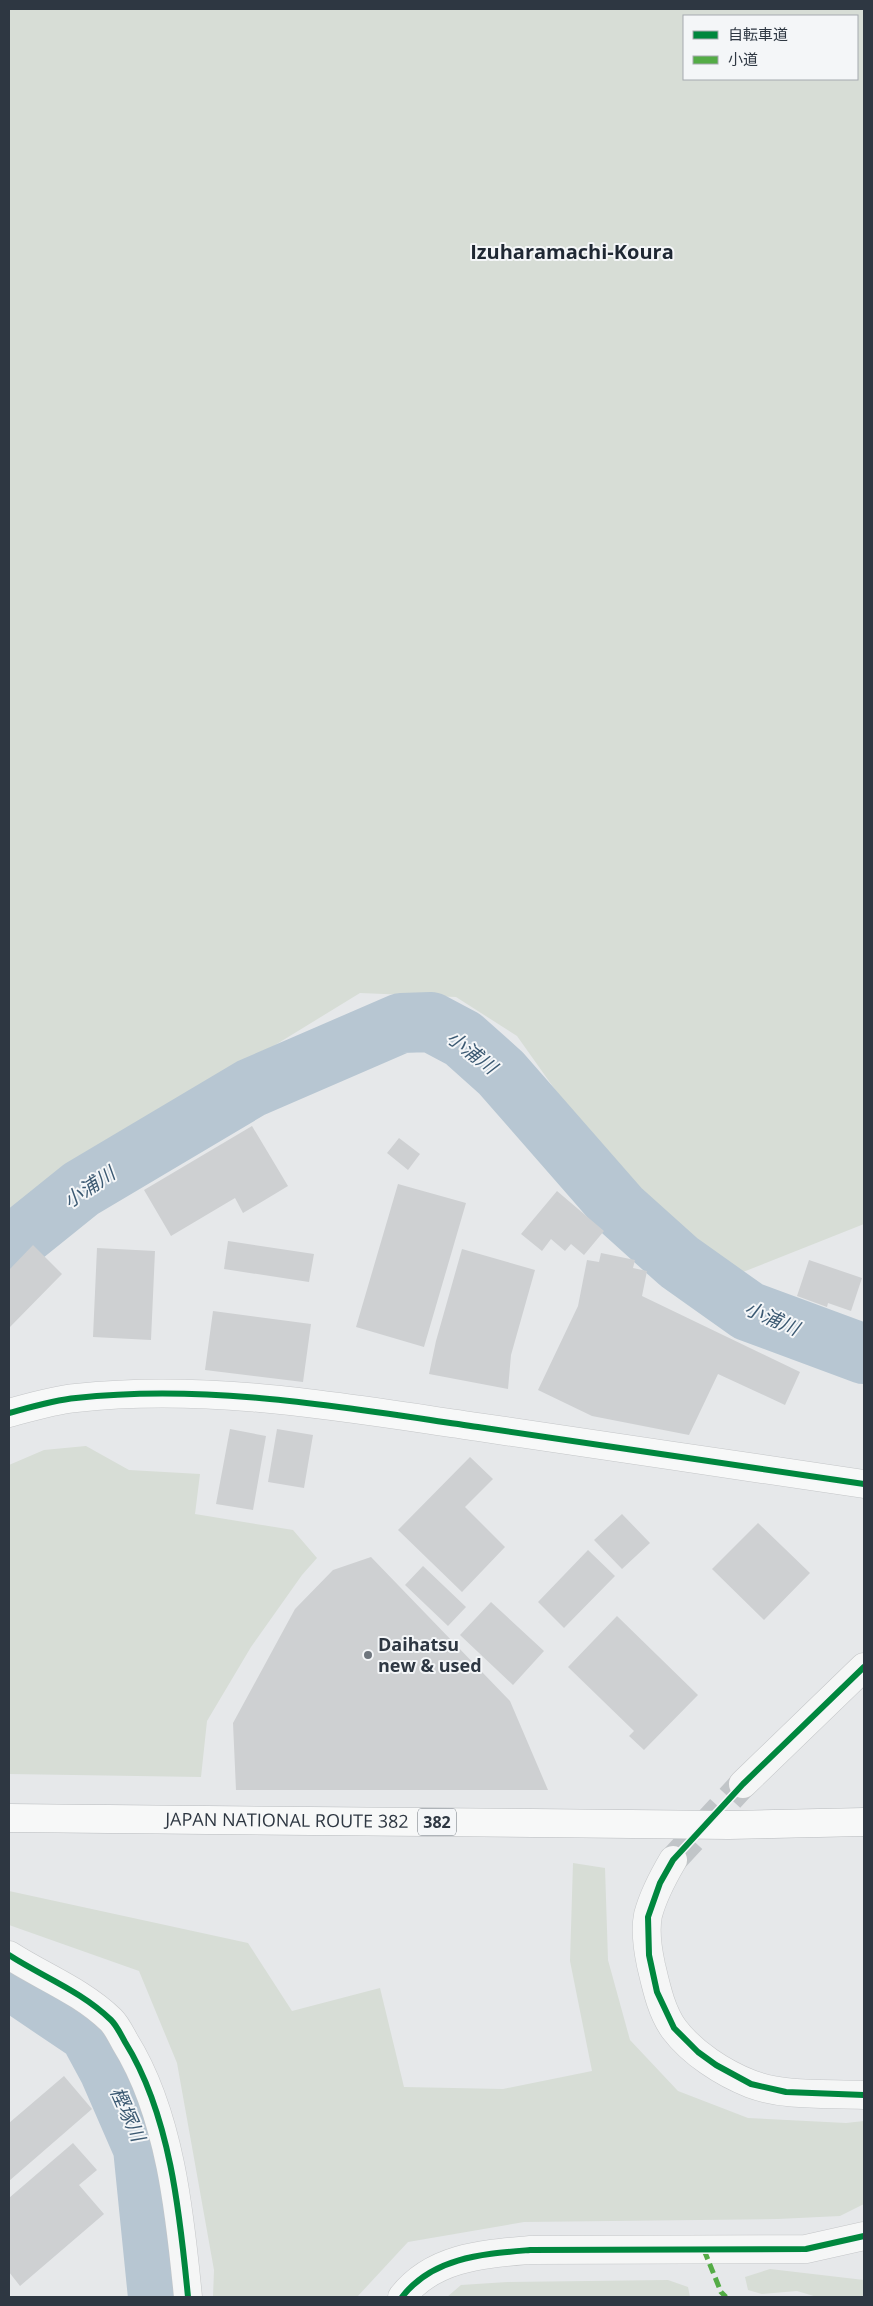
<svg xmlns="http://www.w3.org/2000/svg" width="873" height="2306" viewBox="0 0 873 2306" font-family="'Open Sans','Noto Sans JP',sans-serif">
<style>
.green{fill:#d7ddd6;fill-rule:evenodd}
.lines{fill:none;stroke-linecap:round;stroke-linejoin:round}
.river{stroke:#b7c6d2;stroke-width:60}
.building{fill:#ced0d2}
.street-tunnel{stroke:#c1c5c8;stroke-width:28;stroke-dasharray:28 14;stroke-linecap:butt}
.street-casing{stroke:#c4c6c8;stroke-width:29}
.secondary-casing{stroke:#c4c6c8;stroke-width:29}
.highway-casing{stroke:#b8bbbe;stroke-width:29}
.street{stroke:#f5f6f6;stroke-width:28}
.secondary{stroke:#f7f8f8;stroke-width:28}
.highway{stroke:#f7f8f8;stroke-width:28}
.quiet{stroke:#54ac46;stroke-width:5;stroke-dasharray:10 5;stroke-linecap:butt}
.cycleway-casing{stroke:#f4f6f8;stroke-width:9}
.cycleway{stroke:#00873e;stroke-width:6}
.poi-dot{fill:#6e757d;stroke:#f4f6f8;stroke-width:2}
.labels{text-anchor:middle;stroke-width:4;stroke-linejoin:round;paint-order:stroke}
.shield{fill:#f4f6f8;stroke:#697079;stroke-width:1}
.shield-label{font-size:16px;font-weight:bold;fill:#2e3742}
.poi-label{font-size:18px;font-weight:bold;fill:#2e3742;stroke:#f4f6f8;text-anchor:start}
.street-label{font-size:18px;fill:#2e3742;stroke:#f4f6f8}
.water-label{font-size:19px;font-style:italic;fill:#3b5972;stroke:#f4f6f8}
.quarter-label{font-size:20px;font-weight:bold;fill:#1f2833;stroke:#f4f6f8}
</style>
<rect width="100%" height="100%" fill="#e6e8ea"/>
<path class="green" d="M9 9H864V1224L738 1274 697 1249 610 1167 517 1036 456 997 360 993 102 1151 9 1212ZM684 16H857V79H684Z
M86 1446 129 1470 200 1474 195 1514 293 1530 317 1558 302 1575 251 1647 207 1721 201 1777 9 1774V1465L44 1450Z
M573 1863 605 1868 608 1960 630 2040 678 2091 748 2118 846 2123 864 2121V2204L840 2216 778 2219 524 2222 408 2242 357 2297H213L214 2270 177 2063 139 1971 9 1925V1891L248 1943 292 2011 380 1988 404 2087 503 2089 592 2071 570 1961Z
M770 2269 864 2280V2297H817L797 2291 762 2294 748 2290 745 2277Z
M668 2280 688 2287 690 2297H447L461 2285 507 2282Z"/>
<g class="lines">
<path class="river" d="M9 1247 81 1189 251 1088 401 1023 431 1022 463 1039 501 1073 620 1209 679 1262 748 1311 864 1354
M9 1979 89 2033 109 2070 143 2148 158 2297"/>
</g>
<path class="building" d="M252 1126 288 1186 243 1213 235 1198 171 1236 144 1190Z
M399 1138 420 1154 408 1170 387 1153Z
M398 1184 466 1203 424 1347 356 1327Z
M557 1191 604 1231 584 1255 571 1244 565 1251 551 1239 542 1251 521 1234Z
M228 1241 314 1254 309 1282 224 1269Z
M33 1245 62 1274 9 1328V1270Z
M97 1248 155 1251 151 1340 93 1337Z
M462 1249 535 1270 511 1355 508 1389 429 1374 436 1341Z
M601 1253 635 1260 633 1268 647 1271 642 1296 800 1372 785 1405 718 1374 689 1435 592 1416 538 1390 578 1306 587 1260 599 1262Z
M809 1260 862 1278 851 1311 828 1303 827 1307 797 1296Z
M213 1311 311 1324 303 1382 205 1370Z
M230 1429 266 1436 253 1510 216 1504Z
M277 1429 313 1435 304 1488 268 1482Z
M470 1457 493 1479 465 1507 505 1547 462 1592 398 1530Z
M622 1514 650 1543 622 1569 594 1540Z
M758 1523 810 1573 764 1620 712 1569Z
M588 1550 615 1576 564 1628 538 1602Z
M371 1557 510 1701 548 1790H236L233 1723 295 1609 333 1570Z
M423 1566 466 1607 448 1626 405 1585Z
M491 1602 544 1651 513 1685 460 1635Z
M617 1616 698 1695 644 1750 629 1736 634 1731 568 1667Z
M64 2076 92 2109 9 2181V2123Z
M73 2143 97 2170 79 2185 104 2214 20 2286 9 2272V2198Z"/>
<g class="lines">
<path class="street-tunnel" d="M673 1860 743 1784"/>
<g class="street-casing">
<path id="street" d="M743 1784 864 1667
M673 1860C663 1877 653 1896 648 1915 645 1930 648 1951 651 1965 656 1986 661 2011 674 2029 692 2053 723 2073 751 2084 786 2097 828 2093 864 2095
M9 1955C43 1977 81 1991 111 2020 117 2026 121 2035 125 2042 170 2114 180 2214 188 2297
M402 2297C433 2257 483 2254 530 2250L806 2249 864 2236"/>
</g>
<g class="secondary-casing">
<path id="secondary" d="M9 1413C31 1407 54 1400 76 1398 210 1383 346 1408 478 1427 607 1446 735 1465 864 1484"/>
</g>
<g class="highway-casing">
<g id="highway">
<path id="s1" d="M9 1818 729 1825 864 1822"/>
</g>
</g>
<use href="#street" class="street"/>
<use href="#secondary" class="secondary"/>
<use href="#highway" class="highway"/>
<path class="quiet" d="M704 2250 721 2292 726 2297"/>
<g class="cycleway-casing">
<path id="cycleway" d="M9 1413C31 1407 54 1400 76 1398 210 1383 346 1408 478 1427 607 1446 735 1465 864 1484
M864 1667 743 1784 673 1860 660 1883 648 1917 649 1955 657 1992 674 2028 698 2052 716 2065 751 2084 786 2092 864 2095
M9 1955C43 1977 81 1991 111 2020 117 2026 121 2035 125 2042 170 2114 180 2214 188 2297
M402 2297C433 2257 483 2254 530 2250L806 2249 864 2236"/>
</g>
<use href="#cycleway" class="cycleway"/>
</g>
<circle class="poi-dot" cx="368" cy="1655" r="5"/>
<g class="labels">
<rect class="shield" x="418" y="1808.5" width="38" height="27" rx="4"/>
<g class="shield-label">
<text x="437" y="1828">382</text>
</g>
<g class="poi-label">
<text x="378" y="1651">Daihatsu<tspan x="378" dy="21">new &amp; used</tspan></text>
</g>
<g class="street-label">
<text dy="6" stroke="none"><textPath href="#s1" startOffset="278">JAPAN NATIONAL ROUTE 382</textPath></text>
</g>
<g class="water-label">
<text transform="translate(472 1052) rotate(38)" y="7">小浦川</text>
<text transform="translate(89 1187) rotate(-34)" y="7">小浦川</text>
<text transform="translate(772 1318) rotate(23)" y="7">小浦川</text>
<text transform="translate(128 2114) rotate(66)" y="7">樫塚川</text>
</g>
<g class="quarter-label">
<text x="572" y="259">Izuharamachi-Koura</text>
</g>
</g>
<rect width="873" height="2306" fill="none" stroke="#2e3742" stroke-width="20"/>
<rect x="683" y="15" width="175" height="65" fill="#f4f6f8" stroke="#a5aaaf"/>
<rect x="693" y="31" width="25" height="8" fill="#00873e" stroke="#a5aaaf"/>
<text x="728" y="40" font-size="15" fill="#2e3742">自転車道</text>
<rect x="693" y="56" width="25" height="8" fill="#54ac46" stroke="#a5aaaf"/>
<text x="728" y="65" font-size="15" fill="#2e3742">小道</text>
</svg>
